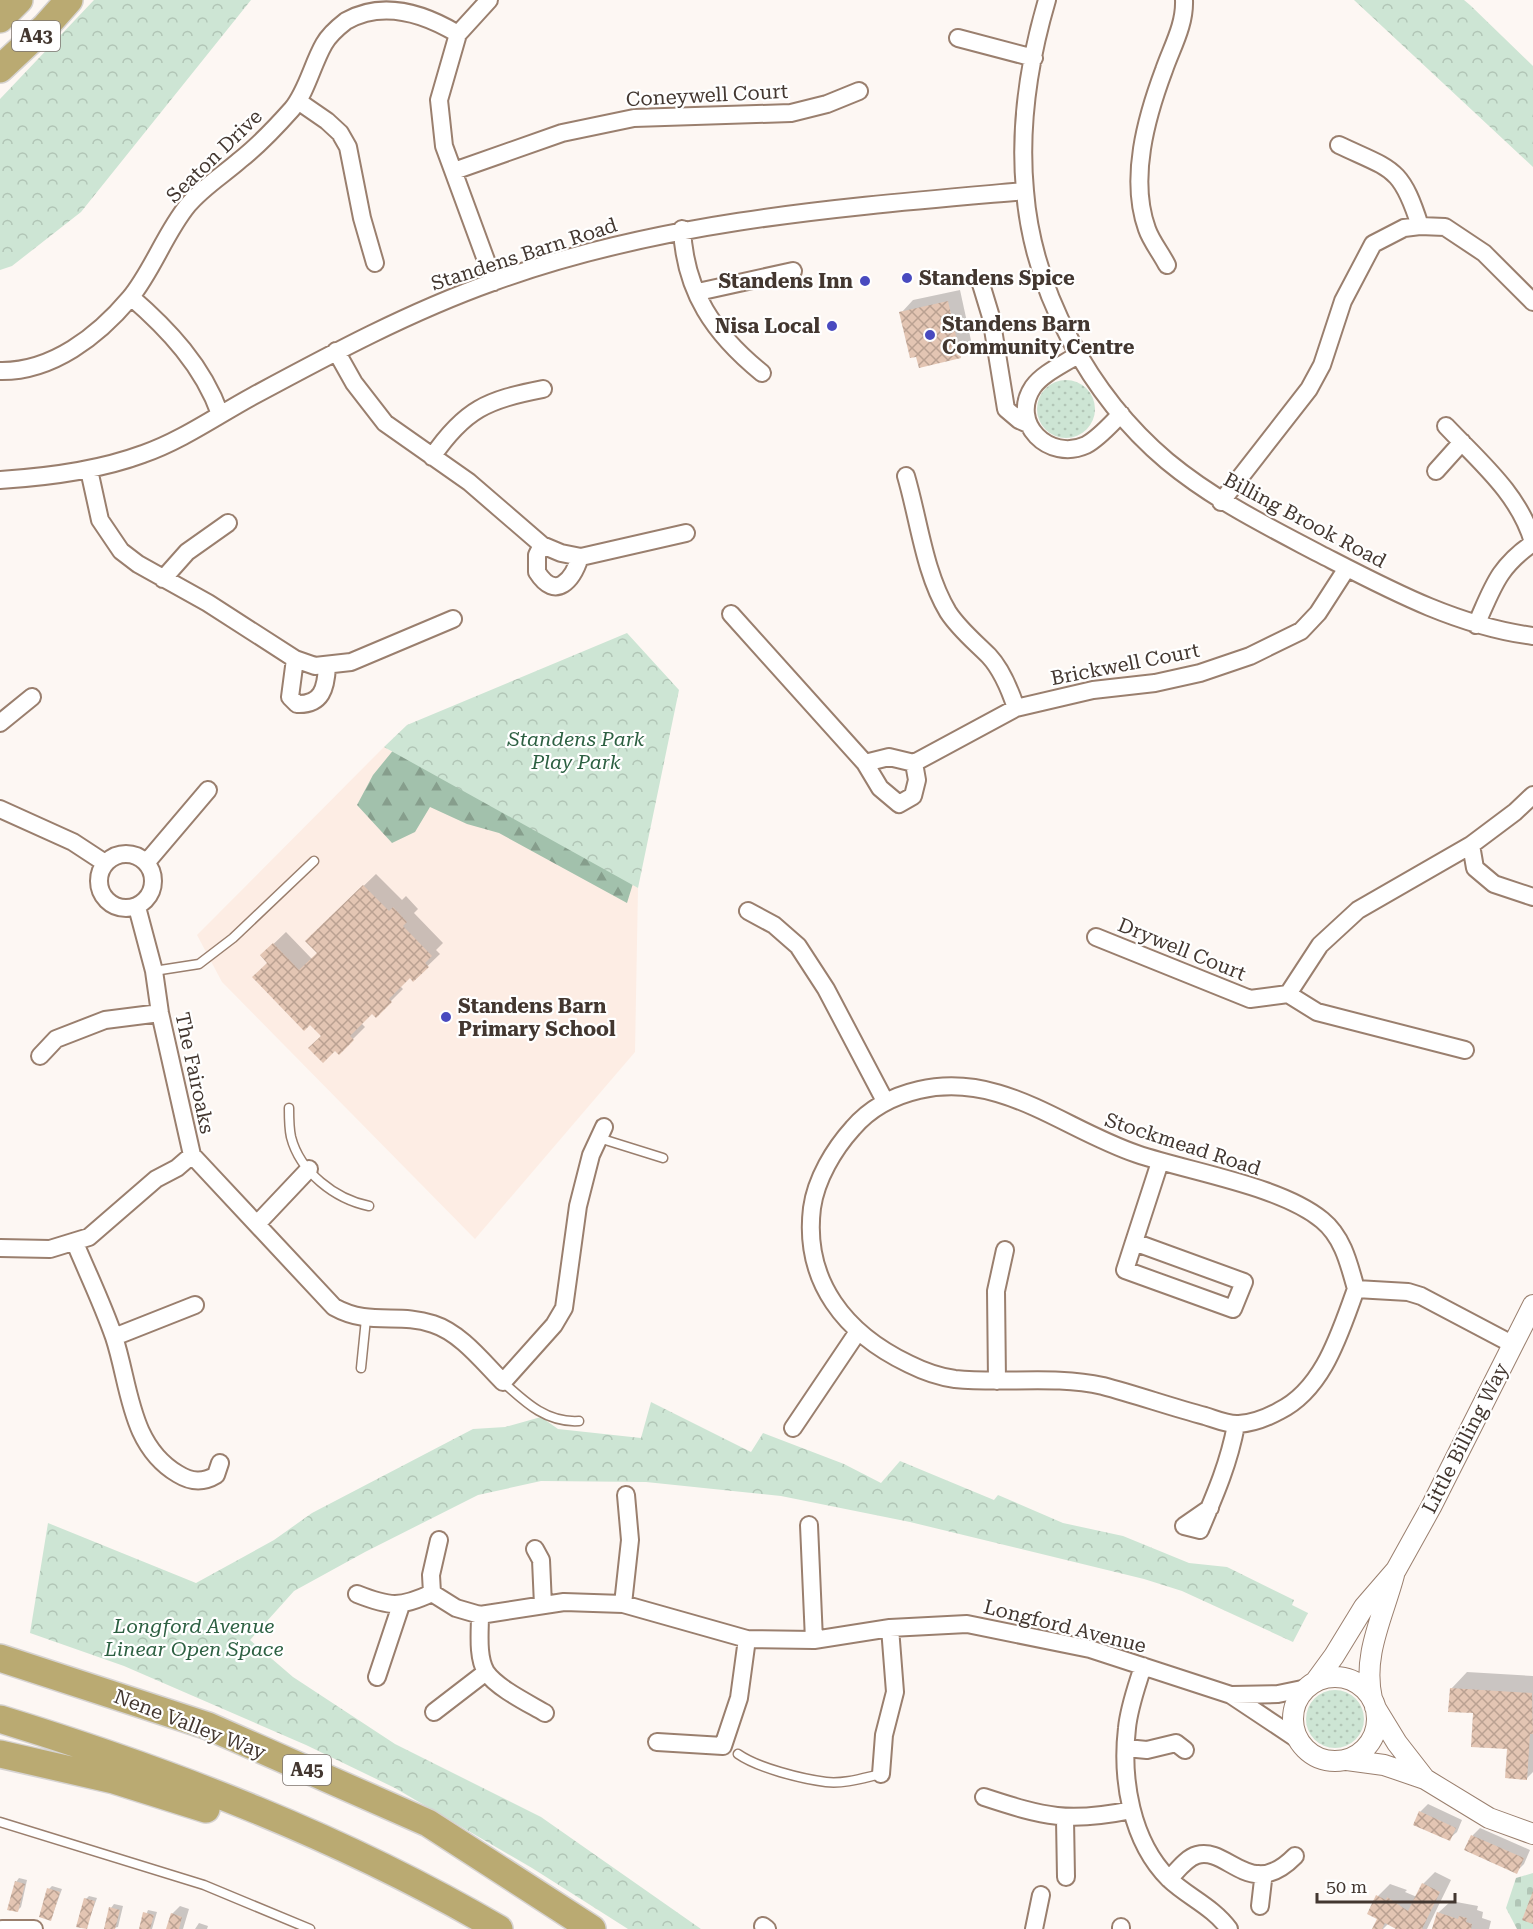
<svg xmlns="http://www.w3.org/2000/svg" width="1533" height="1929" viewBox="0 0 1533 1929" font-family="'Roboto Serif',serif">
<style>
.built{fill:#fdede4}
.grass{fill:url(#grass-dots)}
.forest{fill:url(#forest-firs)}
.cemetery{fill:url(#cemetery-stones)}
.park{fill:url(#park-crowns)}
.shadow{fill:#0003}
.building{fill:url(#building-cross-hatch)}
.lines{fill:none;stroke-linecap:round;stroke-linejoin:round}
.service-casing{stroke:#9a7f6e;stroke-width:11}
.minor-casing{stroke:#9a7f6e;stroke-width:20}
.tertiary-casing{stroke:#9a7f6e;stroke-width:22}
.trunk-casing{stroke:#d6d3d1;stroke-width:30}
.service{stroke:#fff;stroke-width:8}
.minor{stroke:#fff;stroke-width:16}
.tertiary{stroke:#fff;stroke-width:20}
.trunk{stroke:#baaa72;stroke-width:27}
.poi-dot{fill:#494abf;stroke:#fff;stroke-width:2}
.labels{text-anchor:middle;stroke-width:4.5;stroke-linejoin:round;paint-order:stroke}
.shield{fill:#fff;stroke:#7b736e;stroke-width:1.5}
.shield-label{font-size:18px;font-weight:bold;fill:#433730}
.street-label{font-size:20px;fill:#433730;stroke:#fff}
.poi-label{font-size:20px;font-weight:bold;fill:#433730;stroke:#fff;text-anchor:start}
.park-label{font-size:20px;font-style:italic;fill:#2d6042;stroke:#fff}
</style>
<defs>
<pattern id="grass-dots" width="8" height="8" patternUnits="userSpaceOnUse" patternTransform="scale(1.5)"><rect width="8" height="8" fill="#cde5d4"/><path d="M2 2h.1M6 6h.1" fill="none" stroke="#b1c5b6" stroke-width="1.8" stroke-linecap="round"/></pattern>
<pattern id="forest-firs" width="22" height="20" patternUnits="userSpaceOnUse" patternTransform="scale(1.5)"><rect width="22" height="20" fill="#a2c1ac"/><path d="M5 1l3.5 6h-7zM16 11l3.5 6h-7z" fill="#869e8c"/></pattern>
<pattern id="cemetery-stones" width="16" height="16" patternUnits="userSpaceOnUse" patternTransform="scale(1.5)"><rect width="16" height="16" fill="#cde5d4"/><path d="M2 7V4a2 2 0 0 1 4 0v3zM10 15v-3a2 2 0 0 1 4 0v3z" fill="#b1c5b6"/></pattern>
<pattern id="park-crowns" width="20" height="18" patternUnits="userSpaceOnUse" patternTransform="scale(1.5)"><rect width="20" height="18" fill="#cde5d4"/><path d="M2 6a3 3 0 1 1 6 0M12 15a3 3 0 1 1 6 0" fill="none" stroke="#b1c5b6"/></pattern>
<pattern id="building-cross-hatch" width="8" height="8" patternUnits="userSpaceOnUse" patternTransform="scale(1.5)"><rect width="8" height="8" fill="#e3c5b3"/><path d="M0 0l8 8M0 8l8-8" fill="none" stroke="#baa192"/></pattern>
</defs>
<rect width="100%" height="100%" fill="#fdf7f3"/>
<path class="built" d="M384 747 638 888 635 1052 475 1239 222 982 197 935Z"/>
<path class="grass" d="M1037 409a29 29 0 1 1 58 0a29 29 0 1 1-58 0Z
M1306 1719a29 29 0 1 1 58 0a29 29 0 1 1-58 0Z"/>
<path class="forest" d="M413 726 635 877 627 903 499 833 467 824 430 807 415 832 392 843 357 805 373 775Z"/>
<path class="cemetery" d="M1533 1873V1929H1517L1506 1908 1516 1878Z"/>
<path class="park" d="M94 0H251L81 212 12 266 0 270V99Z
M1354 0H1464L1470 5 1533 66V167Z
M627 633 679 690 638 888 384 747 407 725Z
M651 1402 751 1452 763 1433 844 1464 881 1483 900 1461 994 1500 998 1495 1063 1523 1123 1536 1189 1563 1227 1567 1294 1600 1292 1605 1308 1613 1293 1642 1182 1591 1144 1579 910 1522 781 1496 646 1482 541 1481 478 1495 365 1552 294 1591 250 1640 293 1677 395 1744 541 1817 701 1929H628L532 1868 395 1788 306 1745 124 1666 30 1633 48 1523 196 1583 274 1540 312 1513 473 1429 505 1427 541 1417 558 1429 641 1438Z"/>
<path class="shadow" d="M960 290 972 345 960 357 901 313 913 300Z
M376 874 402 900 406 896 418 909 414 913 443 943 436 950 440 954 413 980 410 976 400 986 403 989 376 1016 372 1012 361 1023 365 1027 339 1053 323 1036 262 955 286 932 312 959 319 953V929Z
M1467 1672 1533 1676V1772L1527 1778 1508 1747 1451 1689Z
M1428 1804 1462 1820 1457 1832 1449 1839 1420 1812Z
M1480 1828 1530 1850 1524 1864 1516 1872 1466 1849 1473 1835Z
M1435 1872 1451 1880 1427 1929H1399L1388 1924 1383 1929H1374L1379 1919 1378 1896 1390 1884 1407 1890 1405 1892 1417 1897 1423 1884Z
M19 1878 27 1880 21 1907 17 1911 16 1882Z
M52 1886 62 1889 51 1919 49 1889Z
M89 1896 97 1898 86 1928V1899Z
M1451 1901 1478 1906 1477 1910 1483 1912 1482 1918 1491 1921 1489 1929H1434L1438 1913Z
M114 1904 123 1906 118 1927 108 1929 111 1908Z
M180 1906 189 1909 183 1929H168L172 1914Z
M148 1910 157 1912 152 1929H140Z
M199 1923 208 1926 207 1929H195Z"/>
<path class="building" d="M948 301 961 358 919 368 916 357 910 358 899 312Z
M363 885 389 911 393 907 407 922 403 926 432 956 425 963 429 967 413 982 410 978 389 999 392 1002 376 1018 372 1014 350 1036 354 1040 339 1055 335 1051 323 1063 308 1048 321 1036 310 1025 304 1031 252 977 267 963 260 955 273 943 299 970 317 953 305 941Z
M1450 1688 1532 1693 1533 1734H1530L1527 1780 1505 1778 1507 1749 1471 1747 1473 1713 1448 1712Z
M1419 1811 1456 1828 1450 1841 1413 1825Z
M1471 1835 1524 1858 1517 1874 1464 1850Z
M15 1881 25 1884 18 1912 7 1910Z
M1422 1883 1440 1892 1422 1929H1396L1385 1923 1382 1929H1372L1377 1919 1367 1914 1376 1895 1386 1900 1387 1897 1408 1911Z
M47 1888 60 1892 51 1921 39 1917Z
M1533 1891V1924L1522 1920Z
M84 1898 95 1901 87 1929 76 1927Z
M109 1907 120 1910 115 1929H104Z
M143 1912 154 1915 150 1929H139Z
M1437 1912 1458 1919 1459 1916 1467 1918 1466 1922 1472 1924 1471 1929H1432Z
M171 1913 182 1917 179 1929H166Z"/>
<g class="lines">
<g class="service-casing">
<path id="service" d="M154 971 199 964 233 938 314 861
M289 1108C289 1117 289 1128 291 1137 300 1172 335 1199 369 1206
M599 1138 663 1158
M361 1368 366 1319
M503 1382C526 1403 547 1423 579 1421
M738 1754C758 1768 802 1779 826 1782 845 1784 863 1778 881 1774
M0 1822 204 1885 310 1929"/>
</g>
<g class="minor-casing">
<path id="minor" d="M489 0 458 34 439 100 444 146 494 282
M1047 0C1029 61 1019 127 1025 191 1033 292 1090 396 1167 461 1214 500 1267 526 1320 554 1388 589 1456 626 1533 636
M958 38 1034 58
M298 101 327 121 340 133 348 147 362 218 375 263
M1339 145C1392 170 1401 166 1420 226
M454 171 562 133 634 118 791 113 827 104 859 91
M682 229C685 292 714 334 762 373
M1167 265C1161 253 1151 241 1147 229 1129 179 1146 118 1164 70 1172 47 1185 25 1184 0
M981 284 991 317 1006 409 1019 420 1028 424
M698 292 793 271
M131 297C168 329 203 366 220 414
M336 351 354 383 385 423 469 482 542 545 561 553 581 557 686 533
M1079 354C1064 364 1043 373 1033 387 1009 423 1049 462 1086 445 1099 438 1110 425 1121 414
M0 371C52 372 98 336 130 298 153 270 165 233 188 205 203 187 223 175 240 160 259 145 276 127 292 109 307 91 312 65 324 44 329 35 337 28 346 21 383 0 423 13 458 34
M1446 426C1480 462 1519 494 1533 542
M432 457C465 409 487 400 543 389
M89 470 100 520 121 551 138 564 208 603 295 659 315 666 351 662 453 619
M1436 471 1462 442
M906 476C919 520 924 572 948 612 959 629 974 641 989 656 1002 670 1010 690 1016 708
M0 480C48 477 97 471 143 454 181 441 218 415 253 396 331 354 409 312 493 282 663 220 845 207 1025 191
M1221 502 1309 389 1322 365 1343 301 1373 244 1404 228 1420 226 1445 227 1484 253 1533 302
M542 545 537 555V572C556 602 573 579 580 557
M163 579 187 552 228 523
M731 614 865 763 889 757 914 763 1016 708 1093 690 1155 683 1200 673 1250 656 1301 631 1318 613 1347 568
M1476 625C1493 587 1498 567 1533 543
M295 659 290 697 297 704C322 705 326 688 327 666
M0 723 32 697
M865 763 880 788 899 804 913 796 917 780 914 763
M0 809 73 842 105 863
M1471 845 1475 868 1494 884 1533 897
M99 881a27 27 0 1 1 54 0a27 27 0 1 1-54 0Z
M146 863 208 790
M137 907 154 971 160 1013 192 1155 334 1307C370 1327 398 1312 433 1324 461 1333 483 1362 503 1382L554 1325 564 1308 578 1206 591 1155 604 1127
M748 911 774 925 798 946 826 989 885 1101
M1096 937 1250 999 1288 994 1320 945 1358 910 1471 845 1515 812 1533 795
M1288 994 1317 1012 1465 1050
M40 1056 56 1039 105 1020 160 1013
M258 1223 309 1169
M1134 1242 1125 1270 1233 1309 1244 1282 1134 1242 1160 1162
M75 1243C88 1274 103 1305 114 1337 130 1385 129 1445 178 1474 191 1482 203 1483 216 1475L220 1463
M0 1248 50 1249 89 1237 156 1179 177 1168 192 1155
M1356 1289C1349 1264 1343 1237 1322 1220 1281 1186 1190 1172 1137 1154 1063 1129 1001 1071 919 1090 893 1096 871 1107 853 1128 834 1149 816 1179 812 1208 803 1282 846 1334 909 1364 923 1371 940 1377 955 1379 1005 1384 1054 1375 1103 1386 1137 1395 1171 1407 1205 1416 1215 1419 1228 1425 1239 1424 1252 1423 1268 1417 1279 1411 1324 1389 1340 1332 1356 1289L1408 1292 1421 1296 1512 1344
M114 1337 195 1305
M997 1381 996 1291 1005 1250
M793 1428 857 1333
M1210 1508 1184 1526 1200 1530C1215 1495 1229 1463 1236 1425
M809 1525 814 1640
M535 1549 541 1560 543 1605
M432 1593 431 1575 439 1540
M357 1594C390 1607 400 1608 432 1593L456 1608 480 1615 564 1602 623 1604 747 1639 814 1640 890 1628 967 1624 1090 1649 1231 1695 1297 1739
M623 1604 630 1540 626 1495
M480 1615C480 1631 477 1657 486 1672 497 1688 528 1703 545 1713
M1143 1666C1137 1686 1129 1707 1127 1728 1121 1779 1131 1841 1169 1879 1188 1897 1213 1907 1229 1929
M377 1677 401 1605
M1232 1695 1278 1694 1307 1688
M434 1712 486 1672
M657 1742 723 1746 739 1698 747 1639
M1126 1748 1147 1750 1176 1743 1185 1750
M881 1774 884 1735 895 1692 890 1628
M984 1797C1045 1817 1068 1823 1132 1810
M1065 1819 1066 1877
M1259 1874 1263 1880 1260 1906
M1169 1879C1177 1871 1186 1858 1197 1855 1228 1846 1250 1902 1295 1856
M763 1926 767 1929
M2 1929H34
M1034 1929 1041 1895
M1121 1929V1927"/>
</g>
<g class="tertiary-casing">
<path id="tertiary" d="M1293 1719a42 42 0 1 1 84 0a42 42 0 1 1-84 0Z
M1315 1682 1334 1656 1364 1607 1396 1570 1431 1507 1533 1305
M1372 1699C1362 1655 1383 1617 1394 1575
M1375 1707 1397 1743 1425 1779
M1347 1760 1384 1765 1425 1779 1489 1818 1533 1834"/>
</g>
<g class="trunk-casing">
<path id="trunk" d="M0 19 19 0
M0 69 46 26 69 0
M0 1658 208 1726 428 1823 592 1929
M0 1719C172 1772 344 1838 499 1929
M0 1754 114 1780 206 1809"/>
</g>
<use href="#service" class="service"/>
<use href="#minor" class="minor"/>
<use href="#tertiary" class="tertiary"/>
<use href="#trunk" class="trunk"/>
</g>
<g class="poi-dot">
<circle cx="907" cy="278" r="6"/>
<circle cx="865" cy="281" r="6"/>
<circle cx="832" cy="326" r="6"/>
<circle cx="930" cy="335" r="6"/>
<circle cx="446" cy="1017" r="6"/>
</g>
<g class="labels">
<g class="shield">
<rect x="12" y="21" width="48" height="30" rx="4.5"/>
<rect x="283" y="1755" width="48" height="30" rx="4.5"/>
</g>
<g class="shield-label">
<text x="36" y="42">A43</text>
<text x="307" y="1776">A45</text>
</g>
<g class="street-label">
<text transform="translate(707 95) rotate(-3)" y="7">Coneywell Court</text>
<text transform="translate(214 156) rotate(-44)" y="7">Seaton Drive</text>
<text transform="translate(524 254) rotate(-18)" y="7">Standens Barn Road</text>
<text transform="translate(1305 520) rotate(28)" y="7">Billing Brook Road</text>
<text transform="translate(1125 664) rotate(-11)" y="7">Brickwell Court</text>
<text transform="translate(1182 949) rotate(22)" y="7">Drywell Court</text>
<text transform="translate(195 1073) rotate(78)" y="7">The Fairoaks</text>
<text transform="translate(1183 1144) rotate(18)" y="7">Stockmead Road</text>
<text transform="translate(1465 1438) rotate(-63)" y="7">Little Billing Way</text>
<text transform="translate(1065 1626) rotate(14)" y="7">Longford Avenue</text>
<text transform="translate(190 1724) rotate(21)" y="7">Nene Valley Way</text>
</g>
<g class="poi-label">
<text x="919" y="285">Standens Spice</text>
<text x="853" y="288" text-anchor="end">Standens Inn</text>
<text x="942" y="331">Standens Barn<tspan x="942" dy="23">Community Centre</tspan></text>
<text x="820" y="333" text-anchor="end">Nisa Local</text>
<text x="458" y="1013">Standens Barn<tspan x="458" dy="23">Primary School</tspan></text>
</g>
<g class="park-label">
<text x="576" y="746">Standens Park<tspan x="576" dy="23">Play Park</tspan></text>
<text x="194" y="1633">Longford Avenue<tspan x="194" dy="23">Linear Open Space</tspan></text>
</g>
</g>
<path d="M1317 1893v9h138v-9" fill="none" stroke="#433730" stroke-width="3"/>
<text x="1326" y="1893" font-size="18" fill="#433730" stroke="#ffffff" stroke-width="4.5" paint-order="stroke">50 m</text>
</svg>
